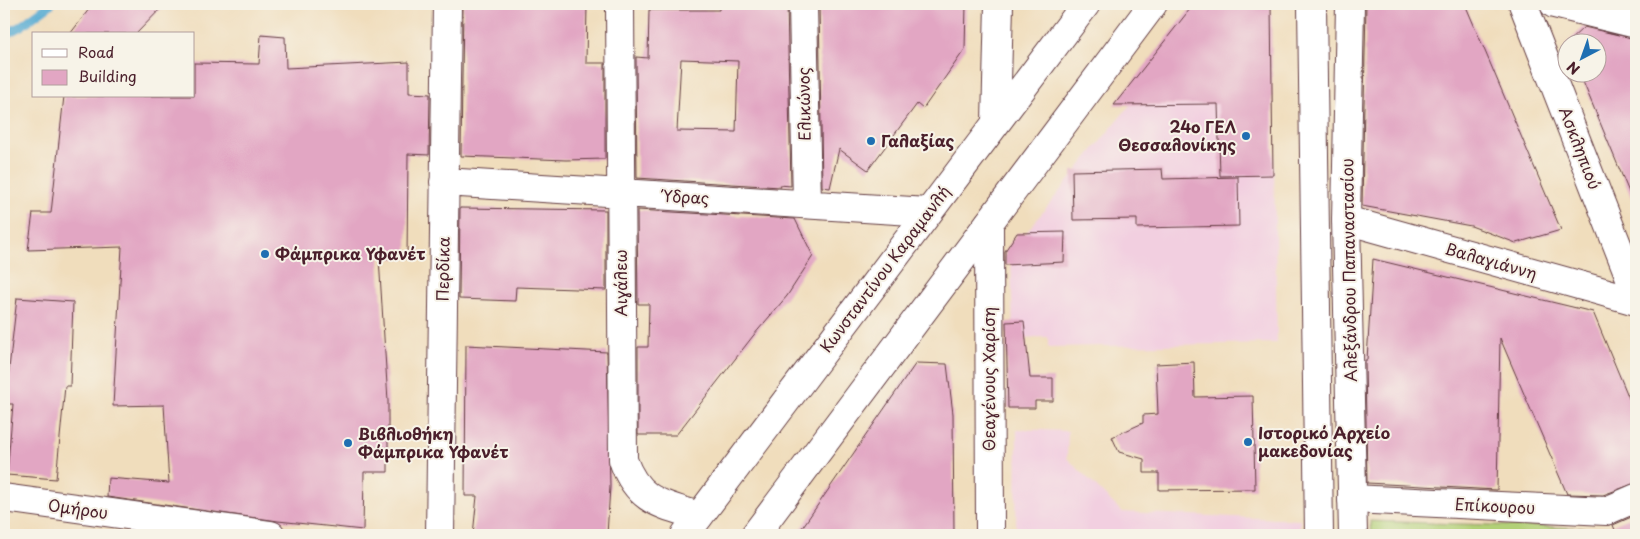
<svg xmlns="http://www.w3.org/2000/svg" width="1640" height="539" viewBox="0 0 1640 539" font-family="'Playpen Sans',sans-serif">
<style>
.built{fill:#f2cfe0}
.green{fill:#b2d077;stroke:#7e7851}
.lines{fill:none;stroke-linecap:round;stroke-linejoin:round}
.stream{stroke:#56abd2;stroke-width:9}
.building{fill:#e2a6c3;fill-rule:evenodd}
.minor-casing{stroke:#633c41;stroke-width:30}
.secondary-casing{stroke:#633c41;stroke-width:30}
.primary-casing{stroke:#633c41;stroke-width:30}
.minor{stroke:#fff;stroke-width:28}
.secondary{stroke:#fff;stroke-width:28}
.primary{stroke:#fff;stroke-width:28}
.poi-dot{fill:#1f6fb2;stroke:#f7f3e8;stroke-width:2}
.labels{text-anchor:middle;stroke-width:4;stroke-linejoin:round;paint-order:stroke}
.street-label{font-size:16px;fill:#4a1f2b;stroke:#f7f3e8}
.poi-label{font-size:16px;font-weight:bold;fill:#4a1f2b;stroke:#f7f3e8;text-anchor:start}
</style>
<rect width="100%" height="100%" fill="#f7f3e8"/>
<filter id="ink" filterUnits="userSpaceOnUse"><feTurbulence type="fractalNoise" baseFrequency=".02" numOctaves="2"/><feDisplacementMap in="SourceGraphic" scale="10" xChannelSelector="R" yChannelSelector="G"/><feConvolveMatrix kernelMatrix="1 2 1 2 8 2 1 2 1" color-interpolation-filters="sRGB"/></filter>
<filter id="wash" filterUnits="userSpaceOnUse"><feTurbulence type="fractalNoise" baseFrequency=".0096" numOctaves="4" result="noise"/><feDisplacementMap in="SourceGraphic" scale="20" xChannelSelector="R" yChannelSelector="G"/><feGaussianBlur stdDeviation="1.12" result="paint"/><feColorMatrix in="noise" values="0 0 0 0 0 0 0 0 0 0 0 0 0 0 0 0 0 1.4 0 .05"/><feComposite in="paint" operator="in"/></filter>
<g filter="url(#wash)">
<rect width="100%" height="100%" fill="#f0ddbc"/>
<path class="built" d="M1273 103 1277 343 1048 347V337L1013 338 1011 251 1130 105Z
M1017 429 1068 431 1067 458 1122 512 1300 520V535H1016Z"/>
<path class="green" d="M1370 521 1584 528 1587 535H1371Z"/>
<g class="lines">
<path class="stream" d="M4 35 21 26 51 4"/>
</g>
<g id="blocks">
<path class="building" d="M93 4H165L136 34H70Z
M463 4H587L586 63H605V159L566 160 461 156Z
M719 4H787L791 186 779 185 780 187 637 178 636 57 648 58 649 10H719ZM681 59 738 61 736 132 677 131Z
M819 4H966L965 49 923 109 917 104 868 170 839 149 830 188 822 187Z
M1194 4H1271L1273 175 1220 176 1218 104 1114 105Z
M1366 4H1465L1561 230 1516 243 1471 226 1362 206Z
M1584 27 1636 39V209L1579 72H1598V42H1568V47L1566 44Z
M261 35 285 37 286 68 409 62V93L430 94 429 155 408 154 407 259 379 258 388 401V472H364L363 530 278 521 107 497 108 478 169 483 164 405 113 406 122 247 28 250 33 213H51L64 96H194V63L259 64Z
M1162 169 1163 179 1238 177 1239 226 1137 228V219L1073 220 1072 171Z
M460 208 606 210V290L516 287 515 301 459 299Z
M637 210 795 219 813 256 787 296 753 336 676 435H638V347H648L649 304H638Z
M1065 232 1064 262 1005 265V251L1017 233Z
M1373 259 1593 312 1636 415V483L1603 495 1567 494 1500 338 1497 490 1367 483 1365 360H1367Z
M17 298 73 302 70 386H65L56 479 7 475 13 404H5Z
M1024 321 1030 378H1053V401H1035V408H1008L1006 322Z
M466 345 607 352 610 487 607 535H473L477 496H465Z
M1194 362 1195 397 1253 396 1255 489 1159 490V473H1144V459L1119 452 1112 437 1143 423V415L1158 414 1156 364Z
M916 363 947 364 953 414 954 535H797Z
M1636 515V535H1617L1613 525Z"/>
</g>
</g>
<g filter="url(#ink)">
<use href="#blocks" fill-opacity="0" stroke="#633c41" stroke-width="1"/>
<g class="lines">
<g class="minor-casing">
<path id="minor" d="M620 4 623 460C638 502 661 504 699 516
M803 4 807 204
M1523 4 1636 293
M1554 4 1636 24
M996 122 999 4
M444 182 928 212
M1346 220 1636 301
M989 223 990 535
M4 498 271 535
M1352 499 1606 511 1636 498
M440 535 447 4"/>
</g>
<g class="secondary-casing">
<path id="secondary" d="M1312 4 1319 535
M1350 4 1346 220 1353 535"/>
</g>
<g class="primary-casing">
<path id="primary" d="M685 535 1086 4
M755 535 1153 4"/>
</g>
<use href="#minor" class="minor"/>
<use href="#secondary" class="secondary"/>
<use href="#primary" class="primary"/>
</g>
</g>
<g class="poi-dot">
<circle cx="1246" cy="136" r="5"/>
<circle cx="871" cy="141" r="5"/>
<circle cx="265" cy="254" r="5"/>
<circle cx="1248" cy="442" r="5"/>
<circle cx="348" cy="443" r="5"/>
</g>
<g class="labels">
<g class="street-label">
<text transform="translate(804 104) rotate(-91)" y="6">Ελικώνος</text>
<text transform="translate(1580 148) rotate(69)" y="6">Ασκληπιού</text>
<text transform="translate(686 197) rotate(3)" y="6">Ύδρας</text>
<text transform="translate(1491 261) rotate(16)" y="6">Βαλαγιάννη</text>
<text transform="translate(443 269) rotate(-89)" y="6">Περδίκα</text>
<text transform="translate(885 269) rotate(-53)" y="6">Κωνσταντίνου Καραμανλή</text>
<text transform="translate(1349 270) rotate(-91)" y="6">Αλεξάνδρου Παπαναστασίου</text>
<text transform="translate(621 283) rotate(-90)" y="6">Αιγάλεω</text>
<text transform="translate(989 379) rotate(-90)" y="6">Θεαγένους Χαρίση</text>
<text transform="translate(1495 506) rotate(3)" y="6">Επίκουρου</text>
<text transform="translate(78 509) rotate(8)" y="6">Ομήρου</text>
</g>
<g class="poi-label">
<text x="1236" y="133" text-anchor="end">24ο ΓΕΛ<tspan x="1236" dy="18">Θεσσαλονίκης</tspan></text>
<text x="881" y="147">Γαλαξίας</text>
<text x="275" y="260">Φάμπρικα Υφανέτ</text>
<text x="1258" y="439">Ιστορικό Αρχείο<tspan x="1258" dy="18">μακεδονίας</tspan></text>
<text x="358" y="440">Βιβλιοθήκη<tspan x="358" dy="18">Φάμπρικα Υφανέτ</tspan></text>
</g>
</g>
<rect width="1640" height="539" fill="none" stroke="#f7f3e8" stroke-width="20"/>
<rect x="32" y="32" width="162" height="65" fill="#f7f3e8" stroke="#b29e9c"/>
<rect x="42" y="49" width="25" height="8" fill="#ffffff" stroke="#b29e9c"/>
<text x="78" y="58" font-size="15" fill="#4a1f2b">Road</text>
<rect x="42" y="70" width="25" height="15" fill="#e2a6c3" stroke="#b29e9c"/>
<text x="78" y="82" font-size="15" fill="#4a1f2b">Building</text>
<g transform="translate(1582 58) rotate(221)"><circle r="24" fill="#f7f3e8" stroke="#b29e9c"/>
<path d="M0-4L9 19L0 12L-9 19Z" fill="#1f6fb2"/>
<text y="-8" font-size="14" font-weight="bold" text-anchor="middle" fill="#4a1f2b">N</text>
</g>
</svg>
